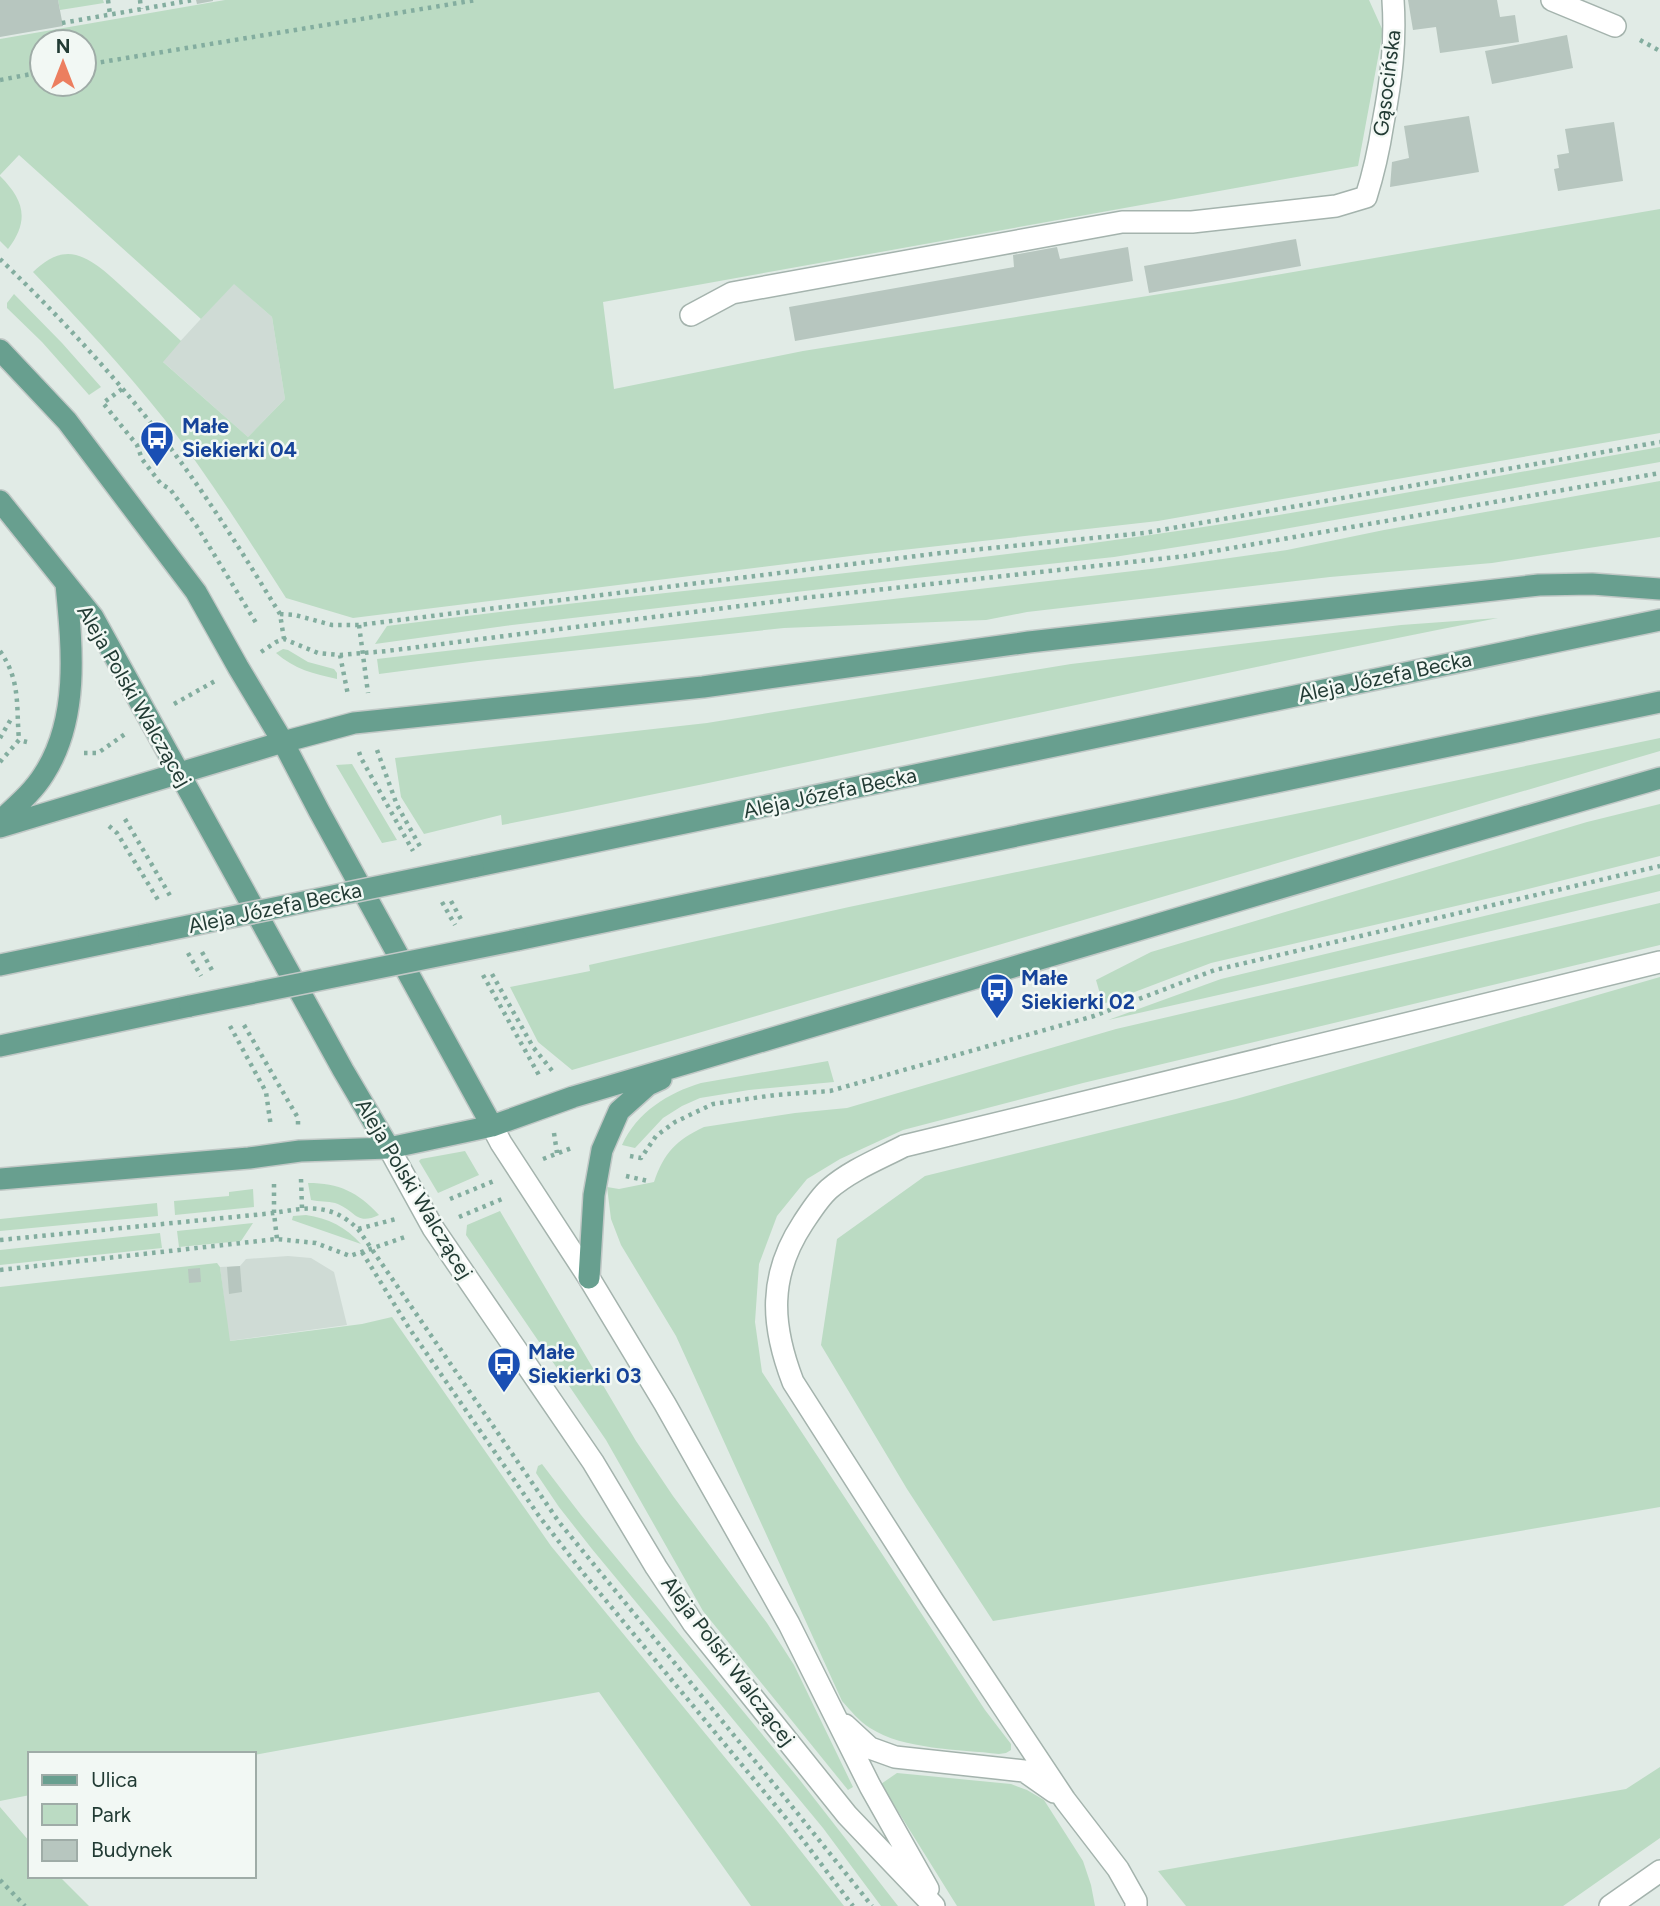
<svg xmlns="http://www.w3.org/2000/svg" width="1660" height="1906" viewBox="0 0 1660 1906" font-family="Figtree,sans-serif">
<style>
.built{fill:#cfdbd5}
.green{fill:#bbdbc3;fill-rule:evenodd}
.building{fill:#b7c6bf}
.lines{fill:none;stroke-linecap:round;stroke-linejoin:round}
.minor-casing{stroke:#a4b3ad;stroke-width:24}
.major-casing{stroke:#c1c8c6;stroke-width:24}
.path{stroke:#83ad9f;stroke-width:4.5;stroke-dasharray:3.5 5;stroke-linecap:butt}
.minor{stroke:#fff;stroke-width:21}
.major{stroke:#689f8f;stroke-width:21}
.major-bridge-casing{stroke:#c1c8c6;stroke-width:24;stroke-linecap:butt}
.major-bridge{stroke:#689f8f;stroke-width:21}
.labels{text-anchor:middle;stroke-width:5;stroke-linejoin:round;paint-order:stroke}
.street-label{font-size:21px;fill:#223b34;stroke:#f2f8f4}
.transit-label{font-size:21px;font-weight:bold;fill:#164399;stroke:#f2f8f4;text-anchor:start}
</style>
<rect width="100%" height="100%" fill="#e1ebe6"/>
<path class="built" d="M234 283 272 317 285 399 248 437 162 361Z
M288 1256 311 1258 334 1272 347 1325 229 1341 220 1267 240 1266 246 1259Z"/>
<path class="green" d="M58 0H103L104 3 60 10Z
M225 0H1369L1383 31 1358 166 603 302 614 389 803 351 1229 283 1660 209V433L1158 521 867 554 385 614 353 618 286 598C247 537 209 477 165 420 124 368 79 320 33 272 45 261 58 251 76 255 97 261 113 279 129 293 146 309 164 325 181 341L163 362 248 437 285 399 272 317 234 284 201 319 19 155 0 175V39ZM42 42H84V84H42Z
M0 176C24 200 30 220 8 249L0 241Z
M14 294 62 343 101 387 89 395 42 342 7 308V303Z
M1660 447V462L1228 539 1114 557 916 578 512 625 375 644 387 626C622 595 858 575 1093 543 1283 518 1471 480 1660 447Z
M1660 481V537L1492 563 1330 577 1027 612 986 620 784 628 478 661 379 674 377 659 1159 568 1287 550 1384 530Z
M1498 618C1165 683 835 759 502 825L501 815 424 834 401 797 395 758 707 723 1071 664 1401 625Z
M283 649 288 650 308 662 334 669 337 673V679C314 674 294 669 276 653Z
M1660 738V751L572 1070 538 1042 510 987 590 971 589 965 849 907Z
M352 764 397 840 382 843 336 765Z
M1660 804V856L1516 892 1211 963 1103 1004 1096 980 1151 952 1587 822Z
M1660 874V891L1267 984 1108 1020 1221 979Z
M1660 903V945L1083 1083 903 1130 840 1159 807 1179 777 1216 759 1264 755 1322 762 1372 985 1710 1011 1744V1750L1006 1753 999 1754C959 1749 904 1750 870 1728 859 1721 851 1711 842 1701L676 1336 621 1245 611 1219 607 1187 619 1189 654 1182C664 1153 676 1140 704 1127L795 1113 847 1108 1116 1029Z
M1660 977V1507L993 1621 907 1489 821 1345 837 1239 925 1176 1236 1099Z
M828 1061 834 1082 749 1090 700 1098 682 1106 663 1118 635 1148 622 1145C637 1112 668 1093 701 1083Z
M465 1151 479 1175 438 1193 419 1161 421 1159Z
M308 1183C339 1183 358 1192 379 1215 355 1226 356 1210 335 1203 328 1201 319 1202 311 1200Z
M253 1189 254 1207 175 1215 174 1201 229 1196V1192Z
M157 1203 158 1216 0 1231V1219Z
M500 1211 636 1441 673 1496 767 1623 794 1665 853 1787 848 1790 703 1611 606 1440 466 1235 467 1225Z
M306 1215C328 1218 346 1227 361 1244L292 1220 293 1216Z
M253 1223 241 1241 179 1247 177 1231Z
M160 1233 162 1248 0 1265V1250Z
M217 1263 220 1267 230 1341 362 1324 392 1317 551 1546 778 1822 844 1906H751L599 1692 254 1755 30 1754V1795L0 1801V1287Z
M542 1464 581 1515 799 1779 898 1906H881L823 1828 592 1549 559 1507 536 1473 538 1466Z
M1660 1767V1838L1563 1906H1186L1158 1871 1626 1789Z
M897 1773 1011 1784 1027 1790 1044 1800 1083 1861 1091 1885 1095 1906H957L881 1784Z
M0 1807 30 1842V1876H59L89 1906H0Z"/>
<path class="building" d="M0 0H58L63 26 0 37Z
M196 0H213V1L197 4Z
M1408 0H1497L1500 17 1515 15 1519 42 1440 53 1436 27 1413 30Z
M1567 35 1573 68 1492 84 1485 51Z
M1469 116 1479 172 1390 187 1392 162 1409 158 1404 126Z
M1614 122 1623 181 1558 191 1554 169 1559 168 1557 155 1569 153 1565 129Z
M1296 239 1301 266 1149 293 1144 266Z
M1057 247 1060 259 1128 247 1133 281 795 341 789 307 1014 267 1013 255Z
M240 1266 242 1292 229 1294 227 1267Z
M200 1268 201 1282 189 1283 188 1269Z"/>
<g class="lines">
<g class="minor-casing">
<path id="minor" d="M1552 0 1615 26
M691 315 732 293 1122 222H1192L1336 206 1366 197C1374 172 1379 149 1383 123 1391 81 1396 43 1393 0
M492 1126 501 1143 589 1278 665 1404 789 1624 870 1786 928 1889
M389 1148 433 1228 593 1462 656 1567 693 1623 847 1815 934 1906
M845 1725 870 1748 895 1757 1024 1771 1054 1792
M1136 1906V1901L1118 1869 1065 1800 933 1601 793 1382C771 1325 768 1276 803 1223 811 1211 819 1198 829 1189 851 1170 879 1159 904 1146L1660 962
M1610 1906 1660 1871"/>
</g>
<g class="major-casing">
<path id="major" d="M0 350 67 421 196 592 238 667 283 742 319 811 492 1126
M0 501 93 617 343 1070 389 1148
M0 821C16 806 33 792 44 774 80 718 72 646 66 584
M0 827 283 742 354 723 703 687 1029 642 1539 585 1592 584 1660 589
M473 867 1660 620
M517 940 1660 702
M0 965 149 934
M0 1046 190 1006
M0 1179 249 1158 300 1151 389 1148 492 1126 573 1097 1406 851 1660 778
M589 1278 594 1195 602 1150 619 1111 648 1085 661 1079"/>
</g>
<path class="path" d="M108 0 110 14
M140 0 141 9
M62 23 193 0
M1640 40 1660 51
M84 65 476 0
M0 80 42 72
M0 259C56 313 110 371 158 432 203 489 242 552 280 614L284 639
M122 389 103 403 137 445 142 459 161 484 170 489 196 525 258 626
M280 614 295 615 332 625H359L941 553 1144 533 1660 442
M359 625 368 693
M0 651C21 681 16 706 19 740
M261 652 276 642 284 639 318 653 340 655 387 651 803 598 1186 556 1660 473
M340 655 348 695
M174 704 215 681
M0 738 11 719
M377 750 397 805 422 850
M359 752 361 758 413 851
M84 753H98L125 734
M0 762 19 740 27 742
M125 819 172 899
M109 826 117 833 160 903
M451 901 463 923
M442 902 455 925
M202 952 213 972
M188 953 201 976
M492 974 533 1047 554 1073
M483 975 540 1077
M244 1025 298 1118V1125
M230 1026 266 1092 271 1127
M554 1133 557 1153
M630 1156 641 1158 656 1136 675 1122 713 1104 775 1095 830 1091 1094 1016 1215 970 1660 866
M543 1159 574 1147
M626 1176 648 1181
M301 1179 302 1208
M274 1184V1213L277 1239
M450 1199 494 1181
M459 1217 502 1199
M358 1229 559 1522 782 1794 872 1906
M0 1240 274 1213C308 1207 331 1203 358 1229L396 1219
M362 1252 409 1328 539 1516 584 1574 790 1823 853 1906
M0 1270 277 1239 316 1243 350 1256 405 1237
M0 1880 25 1906"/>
<use href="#minor" class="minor"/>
<use href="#major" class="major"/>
<g class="major-bridge-casing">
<path id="major-bridge" d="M149 934 473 867
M190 1006 517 940"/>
</g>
<use href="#major-bridge" class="major-bridge"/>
</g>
<defs>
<g id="bus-pin" transform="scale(1.75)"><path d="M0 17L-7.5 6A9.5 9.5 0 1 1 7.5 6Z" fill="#1a4fb4" stroke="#f2f8f4"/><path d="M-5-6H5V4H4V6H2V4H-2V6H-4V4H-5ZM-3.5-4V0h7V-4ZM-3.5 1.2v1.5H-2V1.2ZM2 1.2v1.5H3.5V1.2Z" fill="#fff"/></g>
</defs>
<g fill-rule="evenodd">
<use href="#bus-pin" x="157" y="438"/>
<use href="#bus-pin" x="997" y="990"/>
<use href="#bus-pin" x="504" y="1364"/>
</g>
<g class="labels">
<g class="street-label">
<text transform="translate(1387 83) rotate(-83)" y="7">Gąsocińska</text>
<text transform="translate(1385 677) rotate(-12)" y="7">Aleja Józefa Becka</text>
<text transform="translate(134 696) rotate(60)" y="7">Aleja Polski Walczącej</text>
<text transform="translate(830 793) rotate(-12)" y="7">Aleja Józefa Becka</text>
<text transform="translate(275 908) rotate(-12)" y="7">Aleja Józefa Becka</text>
<text transform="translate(414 1189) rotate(59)" y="7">Aleja Polski Walczącej</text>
<text transform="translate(728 1661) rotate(53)" y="7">Aleja Polski Walczącej</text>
</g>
<g class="transit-label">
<text x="182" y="433">Małe<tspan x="182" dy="24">Siekierki 04</tspan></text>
<text x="1021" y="985">Małe<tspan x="1021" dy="24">Siekierki 02</tspan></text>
<text x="528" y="1359">Małe<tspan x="528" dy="24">Siekierki 03</tspan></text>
</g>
</g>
<rect x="28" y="1752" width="228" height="126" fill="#f2f8f4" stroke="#9faca7" stroke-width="2"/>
<rect x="42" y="1775" width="35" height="10" fill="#689f8f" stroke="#9faca7" stroke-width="2"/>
<text x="91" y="1787" font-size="21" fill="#223b34">Ulica</text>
<rect x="42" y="1804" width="35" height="21" fill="#bbdbc3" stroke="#9faca7" stroke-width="2"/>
<text x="91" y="1822" font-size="21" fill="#223b34">Park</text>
<rect x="42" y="1840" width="35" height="21" fill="#b7c6bf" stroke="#9faca7" stroke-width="2"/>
<text x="91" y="1857" font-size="21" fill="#223b34">Budynek</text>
<g transform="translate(63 63)"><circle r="33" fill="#f2f8f4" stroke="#9faca7" stroke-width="2"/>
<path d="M0-5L12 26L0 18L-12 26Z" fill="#ec7e5f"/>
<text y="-10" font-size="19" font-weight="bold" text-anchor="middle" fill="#223b34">N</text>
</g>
</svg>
